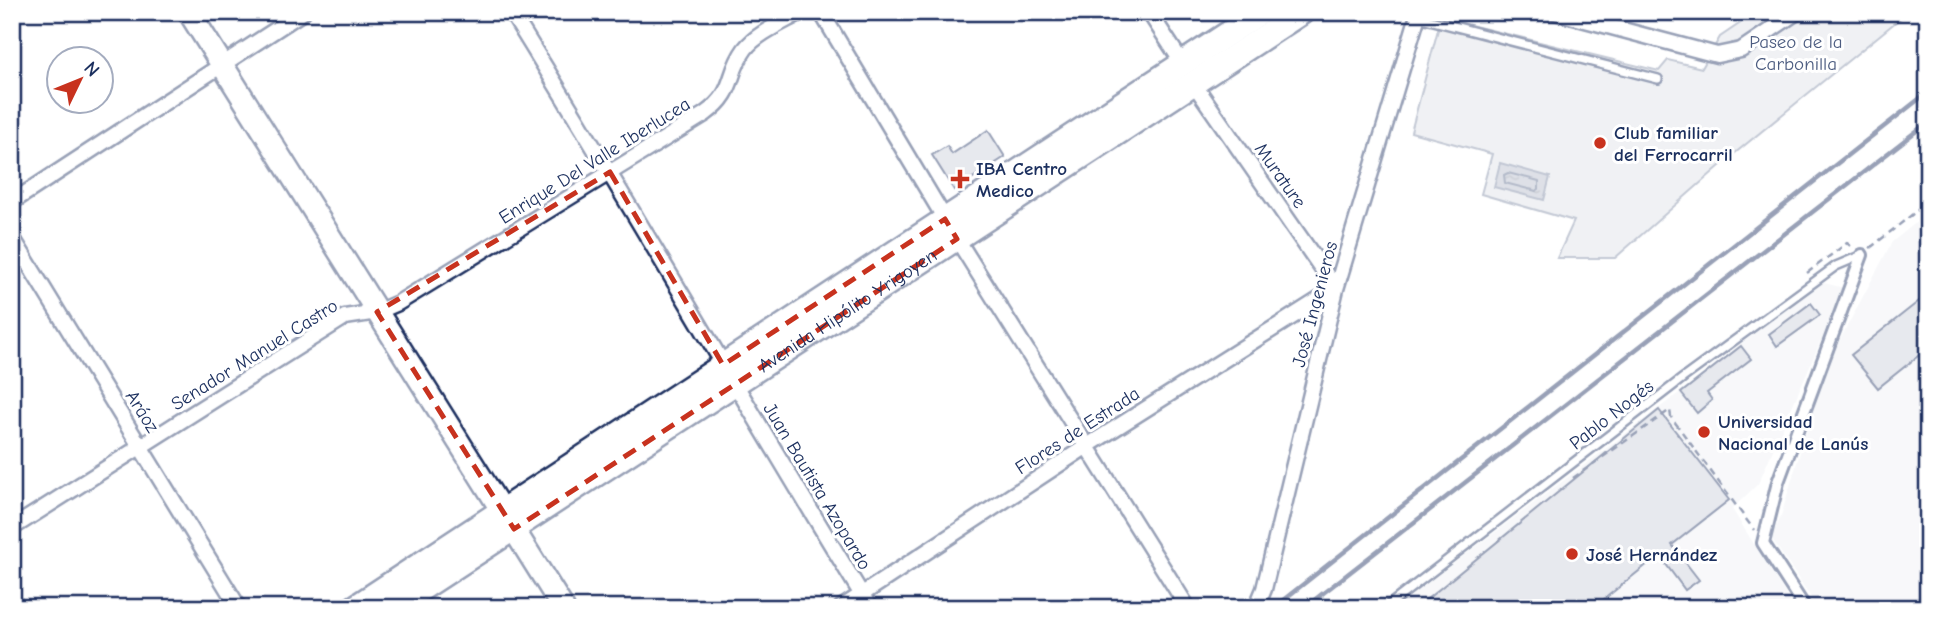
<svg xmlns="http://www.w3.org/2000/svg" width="1940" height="620" viewBox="0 0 1940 620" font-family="'Comic Neue',sans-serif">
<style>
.built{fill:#eff0f4}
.park{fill:#dee1e7;stroke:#7c88a2;stroke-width:2}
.water{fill:url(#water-ripples);stroke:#77839f;stroke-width:2}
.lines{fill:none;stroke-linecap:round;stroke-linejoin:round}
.shore{stroke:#596789;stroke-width:2}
.building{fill:#caceda;stroke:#1b2f5e;stroke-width:2}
.service-casing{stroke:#1b2f5e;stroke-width:12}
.pedestrian-casing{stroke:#1b2f5e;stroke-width:16}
.minor-casing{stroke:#1b2f5e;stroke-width:19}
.secondary-casing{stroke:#1b2f5e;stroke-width:26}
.primary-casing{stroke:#1b2f5e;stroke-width:28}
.path{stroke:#1b2f5e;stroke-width:2.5;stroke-dasharray:7 5;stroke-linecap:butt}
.service{stroke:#fff;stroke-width:7}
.pedestrian{stroke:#fff;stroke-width:10}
.minor{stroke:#fff;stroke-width:14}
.secondary{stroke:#fff;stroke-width:21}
.primary{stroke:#fff;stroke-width:23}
.rail{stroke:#1b2f5e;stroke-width:4.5}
.marked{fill:none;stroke:#c8321e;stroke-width:5;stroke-dasharray:14 9;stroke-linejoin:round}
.poi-dot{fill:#c8321e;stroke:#fff;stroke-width:2.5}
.labels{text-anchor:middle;stroke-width:6;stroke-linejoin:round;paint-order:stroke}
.park-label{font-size:19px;fill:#4c5c80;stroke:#fff}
.poi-label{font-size:19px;font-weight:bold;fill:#1b2f5e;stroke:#fff;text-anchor:start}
.street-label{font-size:19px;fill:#1b2f5e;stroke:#fff}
</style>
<defs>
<pattern id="water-ripples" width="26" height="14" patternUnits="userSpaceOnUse" patternTransform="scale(1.75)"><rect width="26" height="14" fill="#b5bbca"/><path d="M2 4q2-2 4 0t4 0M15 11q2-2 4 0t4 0" fill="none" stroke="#9298a7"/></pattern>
</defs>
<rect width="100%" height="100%" fill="#fff"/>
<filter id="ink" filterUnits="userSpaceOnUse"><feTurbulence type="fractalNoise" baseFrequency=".0143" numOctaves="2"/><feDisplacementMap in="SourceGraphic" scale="14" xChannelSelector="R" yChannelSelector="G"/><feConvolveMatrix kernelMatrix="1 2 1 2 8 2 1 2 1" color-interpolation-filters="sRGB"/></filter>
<g filter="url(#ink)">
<path class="built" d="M1928 213V608H1818L1771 538 1781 516 1826 366 1892 242Z
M1820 282 1844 288 1758 484 1732 509 1794 608H1395L1670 400Z"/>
<path class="park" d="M1757 12H1908L1729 158 1615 258H1557L1574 221 1481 194 1492 154 1411 132 1441 18 1659 71 1668 60 1702 68 1720 37Z"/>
<path class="water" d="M1500 163 1550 177 1544 200 1494 187Z"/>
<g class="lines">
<path class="shore" d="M1508 173 1539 181V189L1536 191 1505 183 1504 175Z"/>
</g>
<path class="building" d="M988 130 1005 157 954 190 932 155 947 146 952 154Z
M1928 294V348L1878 388 1851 355Z
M1811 303 1820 315 1777 346 1769 334Z
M1741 346 1751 359 1707 393 1712 400 1697 413 1681 393Z
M1659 410 1729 500 1672 545 1699 580 1685 590 1659 555 1593 608H1416Z"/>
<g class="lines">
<g class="service-casing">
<path id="service" d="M1418 17 1658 79
M1385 608 1683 378 1836 266 1862 255"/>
</g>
<g class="pedestrian-casing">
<path id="pedestrian" d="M1805 608 1763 543 1778 482 1862 255"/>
</g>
<g class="minor-casing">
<path id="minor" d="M511 12C634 209 748 410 870 608
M821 12 957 239 1188 608
M1149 12 1183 64
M1555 12 1717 55 1741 50 1797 12
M1194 84 1336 289
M12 202 303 12
M12 237 239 608
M12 528 345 317 377 312 398 303 705 114C737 91 726 75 745 49 757 33 784 22 801 12
M841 608 1087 446 1336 289
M1256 608 1264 589 1336 289 1419 12"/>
</g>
<g class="secondary-casing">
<path id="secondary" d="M189 12 563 608"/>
</g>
<g class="primary-casing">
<g id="primary">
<path d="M354 608 1261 12"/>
<path id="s1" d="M392 608 1302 12"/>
</g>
</g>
<path class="path" d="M1870 248 1928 202
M1807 273 1847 243 1854 249
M1573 478 1670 410 1671 417 1754 530
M1369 608 1377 601"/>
<use href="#service" class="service"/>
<use href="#pedestrian" class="pedestrian"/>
<use href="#minor" class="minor"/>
<use href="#secondary" class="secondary"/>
<use href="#primary" class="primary"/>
<path class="rail" d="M1273 608 1928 92
M1304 608 1928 122"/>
</g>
</g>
<path d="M0 0H1940V620H0ZM610 172 723 365 945 219 957 239 514 529 377 312Z" fill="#fff" fill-opacity=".55" fill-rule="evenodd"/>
<path class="marked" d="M610 172 723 365 945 219 957 239 514 529 377 312Z"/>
<g class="poi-dot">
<circle cx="1600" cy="143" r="7"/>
<path d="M956.5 168.5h7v7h7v7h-7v7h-7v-7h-7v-7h7z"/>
<circle cx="1704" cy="432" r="7"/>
<circle cx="1572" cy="554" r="7"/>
</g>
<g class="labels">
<g class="park-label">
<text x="1796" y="48">Paseo de la<tspan x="1796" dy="22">Carbonilla</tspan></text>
</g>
<g class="poi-label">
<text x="1614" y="139">Club familiar<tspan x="1614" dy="22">del Ferrocarril</tspan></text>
<text x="976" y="175">IBA Centro<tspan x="976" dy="22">Medico</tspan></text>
<text x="1718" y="428">Universidad<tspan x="1718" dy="22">Nacional de Lanús</tspan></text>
<text x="1586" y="561">José Hernández</text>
</g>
<g class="street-label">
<text transform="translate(594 160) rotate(-32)" y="7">Enrique Del Valle Iberlucea</text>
<text transform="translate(1281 175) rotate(55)" y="7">Murature</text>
<text transform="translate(1314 304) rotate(-75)" y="7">José Ingenieros</text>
<text dy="7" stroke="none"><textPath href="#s1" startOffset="544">Avenida Hipólito Yrigoyen</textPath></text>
<text transform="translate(254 354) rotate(-32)" y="7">Senador Manuel Castro</text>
<text transform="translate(143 411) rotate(58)" y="7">Aráoz</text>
<text transform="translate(1611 414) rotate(-38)" y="7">Pablo Nogés</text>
<text transform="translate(1077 430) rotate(-33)" y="7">Flores de Estrada</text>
<text transform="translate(818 486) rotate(59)" y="7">Juan Bautista Azopardo</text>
</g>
</g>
<rect width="1940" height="620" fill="none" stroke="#fff" stroke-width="42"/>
<rect x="21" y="21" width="1898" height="578" fill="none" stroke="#1b2f5e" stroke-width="2.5" filter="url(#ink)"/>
<g transform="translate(80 80) rotate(47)"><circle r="33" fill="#ffffff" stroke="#a4acbf" stroke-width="2"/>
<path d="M0-5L12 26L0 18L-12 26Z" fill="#c8321e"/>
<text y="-10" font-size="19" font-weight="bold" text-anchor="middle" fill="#1b2f5e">N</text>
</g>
</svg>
